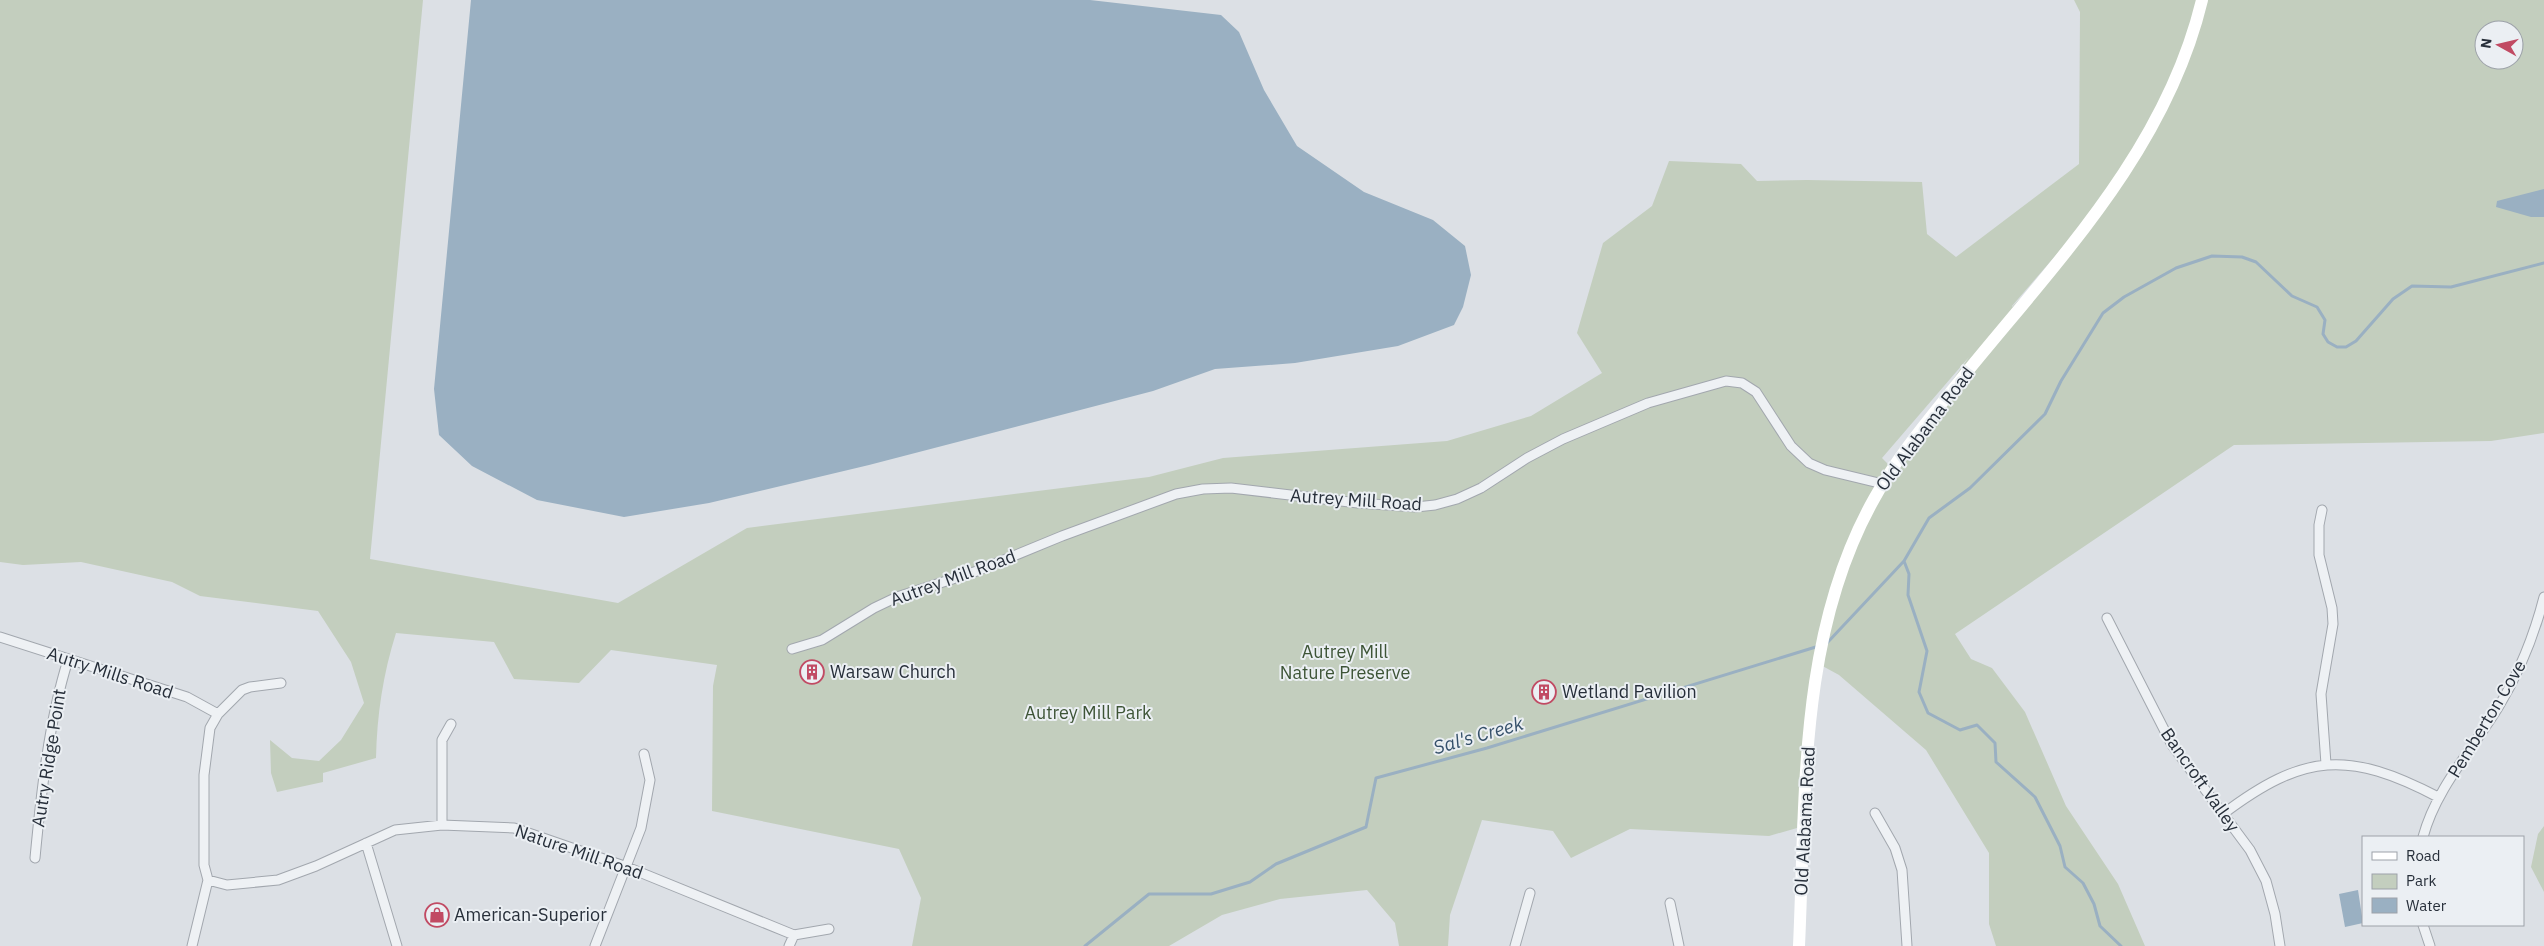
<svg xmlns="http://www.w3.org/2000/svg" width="2544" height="946" viewBox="0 0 2544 946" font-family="'IBM Plex Sans',sans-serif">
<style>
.green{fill:#c3cebe;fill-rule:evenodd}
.water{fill:#9ab0c2}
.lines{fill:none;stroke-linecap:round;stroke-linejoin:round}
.stream{stroke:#9ab0c2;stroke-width:3}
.minor-casing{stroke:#a2a7ae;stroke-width:11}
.minor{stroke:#eef1f4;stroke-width:9}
.secondary{stroke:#fff;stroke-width:12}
.labels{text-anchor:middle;stroke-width:4;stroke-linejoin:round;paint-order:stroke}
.street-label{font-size:18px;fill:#272f3a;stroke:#ebeff3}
.park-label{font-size:18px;fill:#3d5436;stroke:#ebeff3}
.poi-label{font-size:18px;fill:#272f3a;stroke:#ebeff3;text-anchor:start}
.water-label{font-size:19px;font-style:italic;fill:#35506a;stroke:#ebeff3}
</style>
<rect width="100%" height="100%" fill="#dce0e5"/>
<path class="green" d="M0 0H423L370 559 618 603 747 528 1149 477 1223 458 1447 441 1531 416 1602 373 1577 333 1603 243 1652 206 1669 161 1741 164 1757 181 1807 180 1922 182 1927 234 1956 257 2079 164 2080 12 2074 0H2544V433L2491 441 2234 445 1955 634 1971 659 1992 668 2025 712 2066 806 2118 884 2145 946H1996L1989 924V853L1926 750 1839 675 1817 663 1811 692 1797 828 1769 836 1630 829 1571 858 1553 831 1482 820 1450 915 1448 946H1399L1395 923 1367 890 1280 899 1222 915 1169 946H912L921 898 899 849 712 811 713 686 717 665 611 650 579 683 514 679 494 642 396 633C383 674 377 715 376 758L323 773V782L277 792 271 773 270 740 292 758 319 761 341 740 364 703 351 662 318 611 200 596 172 582 81 562 23 565 0 562ZM2484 30H2514V60H2484ZM2127 173 2090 227 2012 307V306ZM1969 357 1891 467 1882 458Z
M2544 826V892L2531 867 2538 834Z"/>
<path class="water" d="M471 0H1090L1221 15 1239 32 1264 90 1297 146 1364 192 1433 220 1465 246 1471 275 1463 307 1454 325 1398 346 1295 363 1215 369 1153 391 869 465 709 503 624 517 537 500 472 466 439 435 434 389Z
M2544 189V217H2531L2496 207 2497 201Z
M2358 890 2363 923 2345 927 2339 894Z"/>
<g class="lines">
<path class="stream" d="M1904 561 1909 574 1908 595 1927 651 1919 692 1928 713 1960 730 1977 725 1995 743 1996 762 2035 797 2060 846 2065 867 2083 883 2094 904 2100 926 2121 946
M1827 643 1904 561 1929 518 1970 488 2045 414 2061 381 2103 313 2124 297 2176 268 2212 256 2242 257 2256 262 2292 296 2317 307 2325 320 2323 334 2328 342 2337 347H2346L2356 341 2393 299 2412 286 2451 287 2544 263
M1085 946 1149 894H1211L1250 882 1276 864 1366 827 1376 778 1487 748 1819 646"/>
<g class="minor-casing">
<path id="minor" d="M2322 510 2319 525V555L2332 608 2333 624 2321 694 2326 764
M2107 618 2172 745 2250 850 2266 881 2275 914 2280 946
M0 637 187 697 218 714
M792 649 822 640 874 608 897 597 977 571 1062 536 1176 494 1203 489 1231 488 1358 503 1416 507 1435 505 1457 499 1481 488 1527 458 1563 439 1648 403 1726 381 1742 383 1756 392 1791 446 1809 463 1825 470 1883 484
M1875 813 1895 848 1902 870 1907 946
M2223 814C2304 753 2348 750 2438 797
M442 825V740L451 724
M2423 837C2436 788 2473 749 2499 706 2520 671 2534 636 2544 597
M366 843 397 946
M35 858C41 794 49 720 68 660
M208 880 227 885 278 880 316 866 395 830 442 825 514 828 627 867 794 935 829 929
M1670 903 1679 946
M2423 925 2430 946
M192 946 208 880 204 865V775L210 728 218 714 242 690 250 687 281 683
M595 946 641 828 650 780 644 754
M789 946 794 935
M1515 946 1530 893"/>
</g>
<use href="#minor" class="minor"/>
<path class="secondary" d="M1799 946C1806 796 1798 634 1874 499 1898 455 1931 417 1962 378 2057 261 2166 150 2202 0"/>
</g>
<defs>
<g id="building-ring" transform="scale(1.25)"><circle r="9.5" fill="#ebeff3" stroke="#c14a63" stroke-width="1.5"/><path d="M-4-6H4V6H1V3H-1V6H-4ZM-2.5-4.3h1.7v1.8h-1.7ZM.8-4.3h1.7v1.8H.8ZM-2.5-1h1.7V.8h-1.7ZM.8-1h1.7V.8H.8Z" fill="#c14a63"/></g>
<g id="shop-ring" transform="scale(1.25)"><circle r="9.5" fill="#ebeff3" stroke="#c14a63" stroke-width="1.5"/><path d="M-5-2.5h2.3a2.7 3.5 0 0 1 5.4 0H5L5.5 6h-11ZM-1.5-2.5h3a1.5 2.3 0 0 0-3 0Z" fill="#c14a63"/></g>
</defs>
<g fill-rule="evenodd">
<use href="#building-ring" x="812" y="672"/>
<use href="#building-ring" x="1544" y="692"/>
<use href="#shop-ring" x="437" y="915"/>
</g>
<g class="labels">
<g class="street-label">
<text transform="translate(1925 429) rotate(-53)" y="6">Old Alabama Road</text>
<text transform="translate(1356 500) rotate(4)" y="6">Autrey Mill Road</text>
<text transform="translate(953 578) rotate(-20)" y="6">Autrey Mill Road</text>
<text transform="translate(110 673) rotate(18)" y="6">Autry Mills Road</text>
<text transform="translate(2487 719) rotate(-59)" y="6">Pemberton Cove</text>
<text transform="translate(49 758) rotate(-81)" y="6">Autry Ridge Point</text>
<text transform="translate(2200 780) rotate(55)" y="6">Bancroft Valley</text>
<text transform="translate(1805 821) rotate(-87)" y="6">Old Alabama Road</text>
<text transform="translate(579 852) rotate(19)" y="6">Nature Mill Road</text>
</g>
<g class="park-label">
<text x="1345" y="658">Autrey Mill<tspan x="1345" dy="21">Nature Preserve</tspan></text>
<text x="1088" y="719">Autrey Mill Park</text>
</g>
<g class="poi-label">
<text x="830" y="678">Warsaw Church</text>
<text x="1562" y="698">Wetland Pavilion</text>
<text x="454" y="921">American-Superior</text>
</g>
<g class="water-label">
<text transform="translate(1478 735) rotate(-16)" y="7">Sal's Creek</text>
</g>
</g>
<rect x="2362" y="836" width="162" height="90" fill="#ebeff3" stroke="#9da2a9"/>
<rect x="2372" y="852" width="25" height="8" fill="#ffffff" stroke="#9da2a9"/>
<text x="2406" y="861" font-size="15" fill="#272f3a">Road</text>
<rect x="2372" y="874" width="25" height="15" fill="#c3cebe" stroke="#9da2a9"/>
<text x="2406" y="886" font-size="15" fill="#272f3a">Park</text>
<rect x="2372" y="898" width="25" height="15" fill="#9ab0c2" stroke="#9da2a9"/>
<text x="2406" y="911" font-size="15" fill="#272f3a">Water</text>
<g transform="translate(2499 45) rotate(278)"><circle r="24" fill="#ebeff3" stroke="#9da2a9"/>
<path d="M0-4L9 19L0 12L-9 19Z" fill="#c14a63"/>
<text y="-8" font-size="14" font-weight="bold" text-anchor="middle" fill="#272f3a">N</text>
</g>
</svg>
